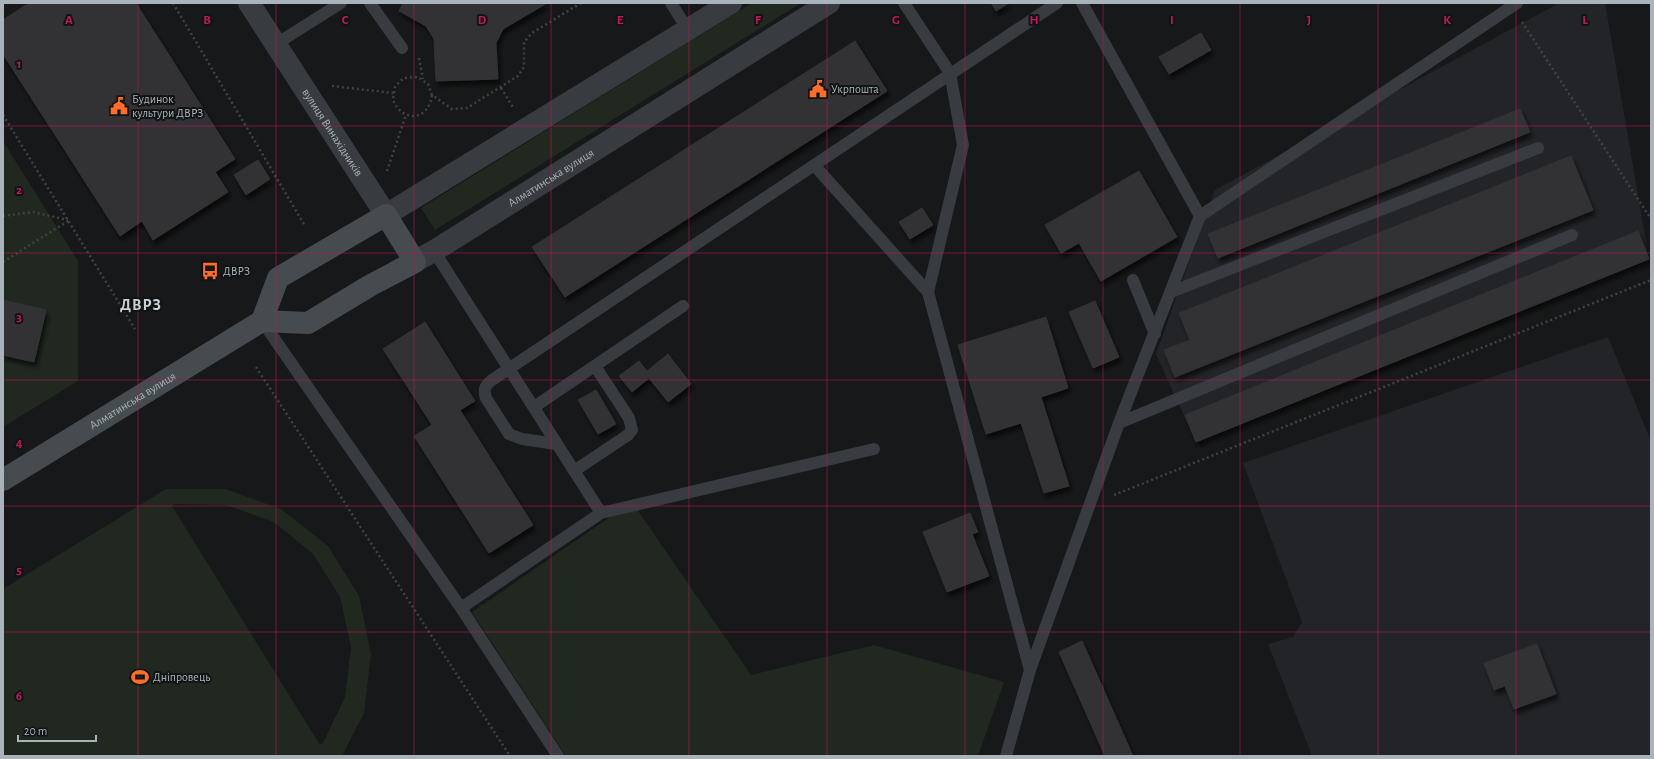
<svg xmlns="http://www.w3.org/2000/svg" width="1654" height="759" viewBox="0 0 1654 759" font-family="'Alegreya Sans',sans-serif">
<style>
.built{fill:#232427}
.green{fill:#20281f;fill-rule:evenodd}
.building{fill:#323335;stroke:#313236;filter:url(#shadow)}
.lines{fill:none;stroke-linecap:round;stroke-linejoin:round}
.path{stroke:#3e4346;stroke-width:2.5;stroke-dasharray:2 3;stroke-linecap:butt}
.lane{stroke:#383b3f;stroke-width:12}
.street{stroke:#383b3f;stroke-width:22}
.secondary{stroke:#464b4f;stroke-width:22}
.grid{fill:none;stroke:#c2185b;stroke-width:1;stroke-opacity:0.55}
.labels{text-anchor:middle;stroke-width:4;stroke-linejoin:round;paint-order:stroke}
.poi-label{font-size:12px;fill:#a8b4ba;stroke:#121314;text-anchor:start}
.street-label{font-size:12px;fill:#a8b4ba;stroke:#121314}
.district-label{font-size:16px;font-weight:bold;letter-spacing:1px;fill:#cad1d6;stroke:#121314}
.grid-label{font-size:13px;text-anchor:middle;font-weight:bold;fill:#c2185b;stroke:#121314;stroke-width:4;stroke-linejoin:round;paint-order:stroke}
</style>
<defs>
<filter id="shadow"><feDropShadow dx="2.5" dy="4.5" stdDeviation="2" flood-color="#0009"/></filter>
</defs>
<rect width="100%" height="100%" fill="#171819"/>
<path class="built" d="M1559 3H1605L1649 259 1196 442 1156 354 1215 190Z
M1608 337 1651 441V756H1312L1268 644 1293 637 1302 622 1243 463Z"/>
<path class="green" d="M752 3H801L435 230 421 208Z
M3 141 78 261V381L3 427Z
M166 489H225L281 509 328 546 359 596 371 654 364 713 342 756H3V589ZM175 504 226 505 274 522 313 554 340 597 351 647 345 697 323 743 320 745 172 506Z
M632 502 751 675 874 645 1004 682 978 756H566L472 612Z"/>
<path class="building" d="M29 3H136L235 159 215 172 228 192 153 240 142 221 120 236 3 54V20Z
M403 3H533L537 9 503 29 496 43 498 79 436 81 434 39 426 26 399 11Z
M533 3H547L537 9Z
M991 3H1009L996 11Z
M1201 33 1211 50 1169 74 1159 57Z
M855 41 887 91 565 297 532 247Z
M1520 109 1530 132 1218 258 1208 234Z
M1571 156 1593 210 1175 377 1164 350 1190 340 1179 313Z
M258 160 270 179 246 195 234 175Z
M1139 171 1177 237 1101 281 1079 243 1061 253 1045 225Z
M922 208 933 225 910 239 899 222Z
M1638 231 1649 259 1196 442 1185 415Z
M3 300 46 310 34 362 3 355Z
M1095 301 1119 357 1093 368 1069 312Z
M1046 317 1068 388 1041 397 1069 486 1044 493 1021 423 986 434 958 345Z
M425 322 475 401 460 410 533 525 489 553 414 436 432 425 383 349Z
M668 354 691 384 668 402 649 378 632 392 619 376 639 361 647 371Z
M596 390 616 424 598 434 578 400Z
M970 513 978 532 972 534 989 576 947 592 923 532Z
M1082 641 1133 756H1105L1059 652Z
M1537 644 1556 694 1514 709 1505 686 1494 690 1484 663Z"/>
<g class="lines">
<path class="path" d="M173 3 305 226
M1522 22 1651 219
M419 58 423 79
M332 86 393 93
M501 88 514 109
M432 95C429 121 402 123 393 100L395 87 399 82 404 78 418 77 428 84 432 95 452 109 467 108 518 76 524 67V42L532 33 581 3
M3 115 135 329
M387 171 406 115
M3 216 33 212 68 220
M3 262 68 221
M256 367 510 756
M1114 495 1651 280"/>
<path class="lane" d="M370 3 402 48
M671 3 688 30
M904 3 950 73 963 145 928 292
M276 44 341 3
M814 165 928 292 1030 670
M1200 216 1517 3
M434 251 601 513 461 608
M1133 280 1155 334
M1171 292 1538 148
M262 321 461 608 558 756
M534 407 683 306
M1119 423 1572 235
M556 444 522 439 509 434 486 398C483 389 485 386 492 380L1057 3
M574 471 628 435 632 430 629 418 595 366
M601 513 874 449
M1006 756 1030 670 1119 423 1200 216 1082 3"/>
<g class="street">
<path id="s1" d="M249 3 386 215 731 3"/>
<path id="s2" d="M397 271 434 251 829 3"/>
</g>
<path class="secondary" id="s3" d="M3 480 262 321 308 323 371 285 415 262 386 215 278 278 262 321"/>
</g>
<path class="grid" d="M138 3V756M276 3V756M414 3V756M551 3V756M689 3V756M827 3V756M965 3V756M1103 3V756M1240 3V756M1378 3V756M1516 3V756M3 126H1651M3 253H1651M3 380H1651M3 506H1651M3 632H1651"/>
<defs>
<g id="civic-bare" transform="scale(1.38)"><path d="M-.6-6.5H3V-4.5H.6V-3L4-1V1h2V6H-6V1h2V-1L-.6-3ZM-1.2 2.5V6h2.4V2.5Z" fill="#ff6e29" stroke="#121314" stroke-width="2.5" paint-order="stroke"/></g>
<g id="bus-bare" transform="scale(1.38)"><path d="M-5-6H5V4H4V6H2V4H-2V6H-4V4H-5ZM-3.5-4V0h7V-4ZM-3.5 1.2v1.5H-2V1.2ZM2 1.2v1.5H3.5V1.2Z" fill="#ff6e29" stroke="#121314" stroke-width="2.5" paint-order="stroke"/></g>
<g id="stadium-bare" transform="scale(1.38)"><path d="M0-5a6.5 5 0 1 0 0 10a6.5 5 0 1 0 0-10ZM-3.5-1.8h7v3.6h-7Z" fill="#ff6e29" stroke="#121314" stroke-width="2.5" paint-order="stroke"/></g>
</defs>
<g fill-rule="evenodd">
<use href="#civic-bare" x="818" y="89"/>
<use href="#civic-bare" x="119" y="106"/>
<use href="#bus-bare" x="210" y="271"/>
<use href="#stadium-bare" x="140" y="677"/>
</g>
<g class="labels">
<g class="poi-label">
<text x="831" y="93">Укрпошта</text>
<text x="132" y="103">Будинок<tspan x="132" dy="14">культури ДВРЗ</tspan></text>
<text x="223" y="275">ДВРЗ</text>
<text x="153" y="681">Дніпровець</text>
</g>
<g class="street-label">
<text dy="4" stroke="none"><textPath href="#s1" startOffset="154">вулиця Винахідників</textPath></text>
<text dy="4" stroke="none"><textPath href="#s2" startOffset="180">Алматинська вулиця</textPath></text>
<text dy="4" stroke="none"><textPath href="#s3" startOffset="152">Алматинська вулиця</textPath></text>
</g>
<g class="district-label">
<text x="141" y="310">ДВРЗ</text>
</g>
</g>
<g class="grid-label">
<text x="69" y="24">A</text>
<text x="207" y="24">B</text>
<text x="345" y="24">C</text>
<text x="482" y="24">D</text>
<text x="620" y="24">E</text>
<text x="758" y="24">F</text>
<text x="896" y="24">G</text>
<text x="1034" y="24">H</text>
<text x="1172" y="24">I</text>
<text x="1309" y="24">J</text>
<text x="1447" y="24">K</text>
<text x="1585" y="24">L</text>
<text x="19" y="68">1</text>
<text x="19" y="194">2</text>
<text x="19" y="321">3</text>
<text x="19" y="447">4</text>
<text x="19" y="574">5</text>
<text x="19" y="700">6</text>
</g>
<rect width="1654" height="759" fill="none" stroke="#a8b4ba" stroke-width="8"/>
<path d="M18 735v6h78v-6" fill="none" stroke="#a8b4ba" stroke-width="2"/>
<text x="24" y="735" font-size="12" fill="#a8b4ba" stroke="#121314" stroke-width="3" paint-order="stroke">20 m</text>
</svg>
